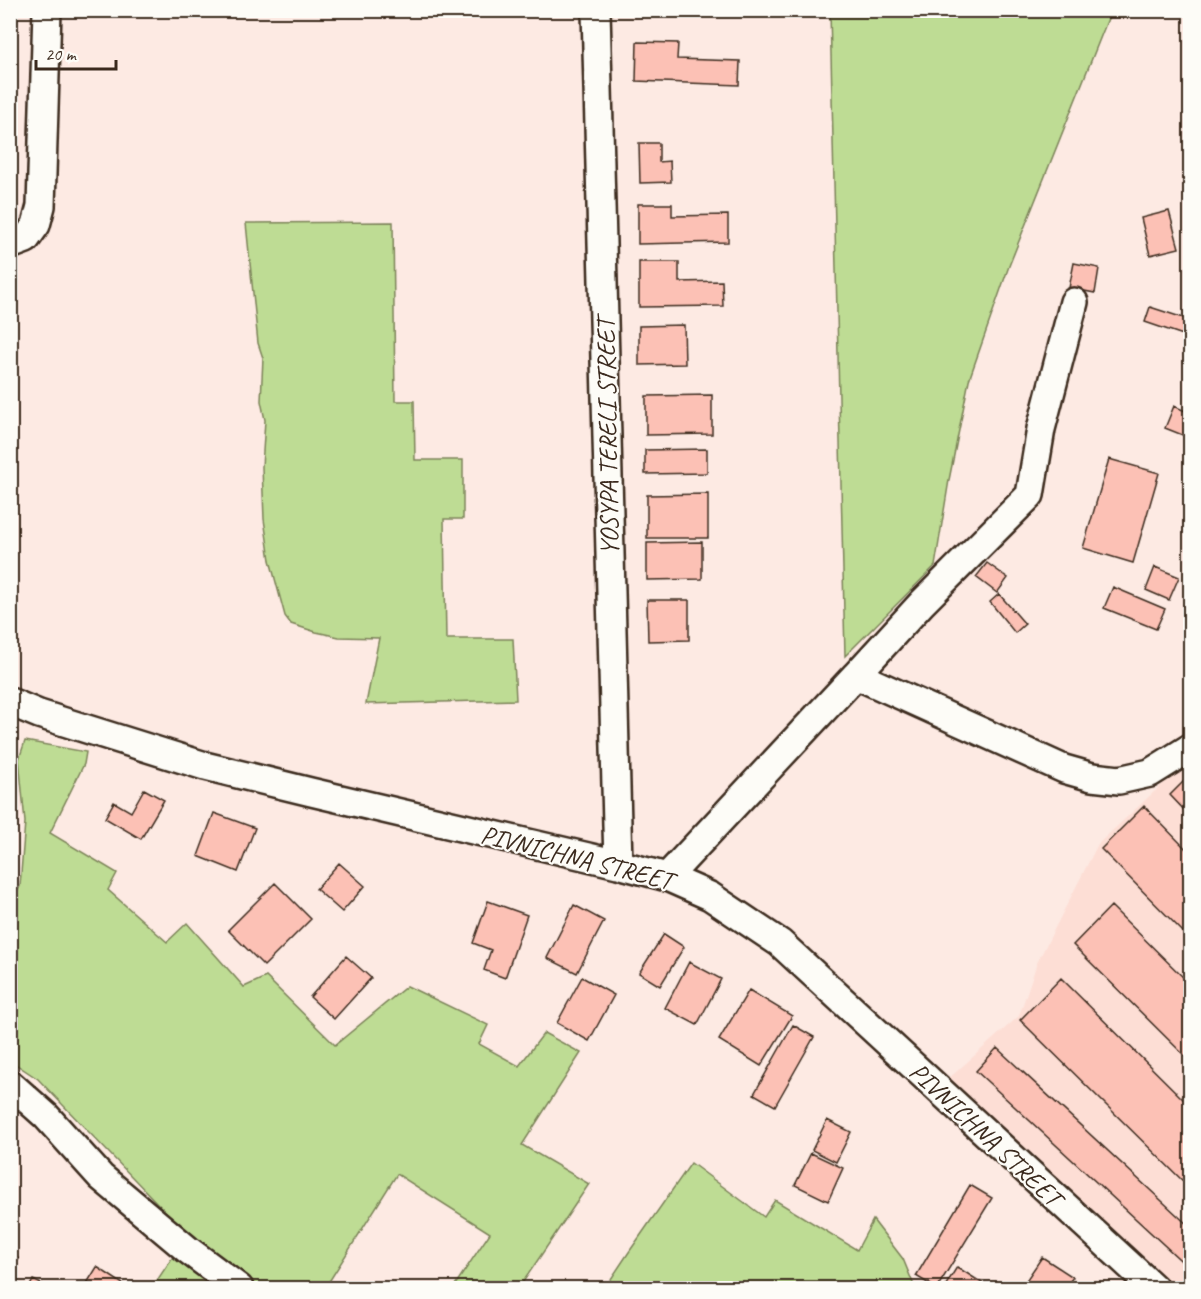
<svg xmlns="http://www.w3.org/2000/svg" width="1201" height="1299" viewBox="0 0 1201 1299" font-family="Caveat,sans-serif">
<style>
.built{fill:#fdded5}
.green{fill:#bedc94;stroke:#7c8359;stroke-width:1.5}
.building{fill:#fcc1b5;stroke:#3b2a1e;stroke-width:1.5}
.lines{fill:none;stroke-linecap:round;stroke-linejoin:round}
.minor-casing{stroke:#3b2a1e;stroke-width:32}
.minor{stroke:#fdfcf7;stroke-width:27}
.labels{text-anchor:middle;stroke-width:4.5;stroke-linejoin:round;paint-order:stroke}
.street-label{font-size:26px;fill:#3b2a1e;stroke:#fdfcf7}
</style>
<rect width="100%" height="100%" fill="#fdeae3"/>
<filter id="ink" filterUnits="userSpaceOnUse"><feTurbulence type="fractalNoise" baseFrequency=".0167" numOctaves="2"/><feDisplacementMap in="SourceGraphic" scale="12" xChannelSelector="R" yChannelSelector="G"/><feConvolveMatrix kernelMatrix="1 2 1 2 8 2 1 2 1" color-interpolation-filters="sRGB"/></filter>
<g filter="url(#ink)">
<path class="built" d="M1190 768V1288H1175L947 1080 1019 1016 1037 963 1098 844 1169 778Z"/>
<path class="green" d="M830 11H1111L1009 266 969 380 949 480 935 566 845 656Z
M393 222 395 401H414L415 460H463V519H444L446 639H513L516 700 366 704 379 638 339 637 316 632 291 624 285 616 270 560 264 519 262 467 265 420 261 401 263 358 258 343 246 223Z
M25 741 86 752 84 764 50 833 117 873 108 890 167 942 187 923 244 987 266 977 335 1045 407 986 488 1025 479 1044 519 1066 544 1033 581 1053 522 1145 589 1184 519 1288H453L490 1233 397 1174 325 1288H257L182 1229 38 1079 11 1061 10 906 20 886 25 822 19 759Z
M691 1163 764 1217 775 1200 857 1250 873 1220 903 1259 915 1288H605L629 1252Z
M176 1252 221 1288H152Z"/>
<path class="building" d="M637 10H679V13L637 14Z
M637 42 678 43 677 59 740 61 739 85 636 81Z
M639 143H659V162L670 161 671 182 640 183Z
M638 204H672V216L728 215V242L638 244Z
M1169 211 1179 248 1150 255 1141 218Z
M639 262H679V282L722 281 723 306 639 307Z
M1074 263 1099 268 1095 293 1069 288Z
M1150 307 1190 320 1186 336 1145 322Z
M684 325 685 364 639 365V326Z
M712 395V434L646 435V396Z
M1174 406 1190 413V438L1165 428Z
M707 449V473L645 474V450Z
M1109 459 1159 473 1133 563 1083 548Z
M708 494V538H647V495Z
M702 542V579L647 580V543Z
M987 563 1008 578 997 593 976 577Z
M1155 567 1179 577 1169 600 1146 590Z
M1113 587 1165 609 1156 629 1104 608Z
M999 594 1025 624 1015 633 990 602Z
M647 600H689V640L648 641Z
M1190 775V816L1170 795Z
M144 789 164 800 141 839 105 818 114 802 131 812Z
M1144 806 1190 853V939L1101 849Z
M214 813 255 828 238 872 198 856Z
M339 863 365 886 342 912 316 889Z
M275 883 311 919 264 966 228 930Z
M488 901 527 915 505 978 484 970 491 950 473 943Z
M574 905 604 921 577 973 547 958Z
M1111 906 1190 984V1061L1073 945Z
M664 934 684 947 660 986 639 973Z
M346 956 371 978 334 1019 310 997Z
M689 962 721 979 697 1025 665 1008Z
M582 977 614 995 589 1041 557 1023Z
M1061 978 1190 1106V1188L1020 1020Z
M749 990 792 1016 761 1066 719 1040Z
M793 1025 814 1037 775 1106 754 1094Z
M997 1048 1190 1227V1269L976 1071Z
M827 1120 851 1132 836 1162 812 1150Z
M811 1153 843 1168 828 1201 795 1185Z
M970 1185 992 1198 937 1288H936L916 1276Z
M10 1253 19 1259 10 1271Z
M1042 1257 1073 1277 1065 1288H1021Z
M97 1267 129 1288H84Z
M957 1267 990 1288H944Z
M33 1280 50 1288H29Z"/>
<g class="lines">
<g class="minor-casing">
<path id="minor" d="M596 10 618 864
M10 245 26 239 36 225 41 206 47 10
M856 675 922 603 1030 495 1041 429 1074 302
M10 702 39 714 205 766 311 792 618 864 667 877 710 896 780 943 1154 1288
M667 877 856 675 1064 769 1092 777 1119 780 1150 773 1190 748
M10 1084 46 1116 101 1177 188 1250 239 1288"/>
</g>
<use href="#minor" class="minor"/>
</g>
</g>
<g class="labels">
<g class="street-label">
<text transform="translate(607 437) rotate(-91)" y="9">YOSYPA TERELI STREET</text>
<text transform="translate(577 857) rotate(14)" y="9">PIVNICHNA STREET</text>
<text transform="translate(986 1134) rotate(43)" y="9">PIVNICHNA STREET</text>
</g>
</g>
<rect width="1201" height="1299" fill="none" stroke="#fdfcf7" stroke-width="36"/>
<rect x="18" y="18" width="1165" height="1263" fill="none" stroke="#3b2a1e" stroke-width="2" filter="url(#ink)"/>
<path d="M36 60v9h80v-9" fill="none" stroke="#3b2a1e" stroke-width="3"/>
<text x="45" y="60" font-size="18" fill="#3b2a1e" stroke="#fdfcf7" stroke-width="4.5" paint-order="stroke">20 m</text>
</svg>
